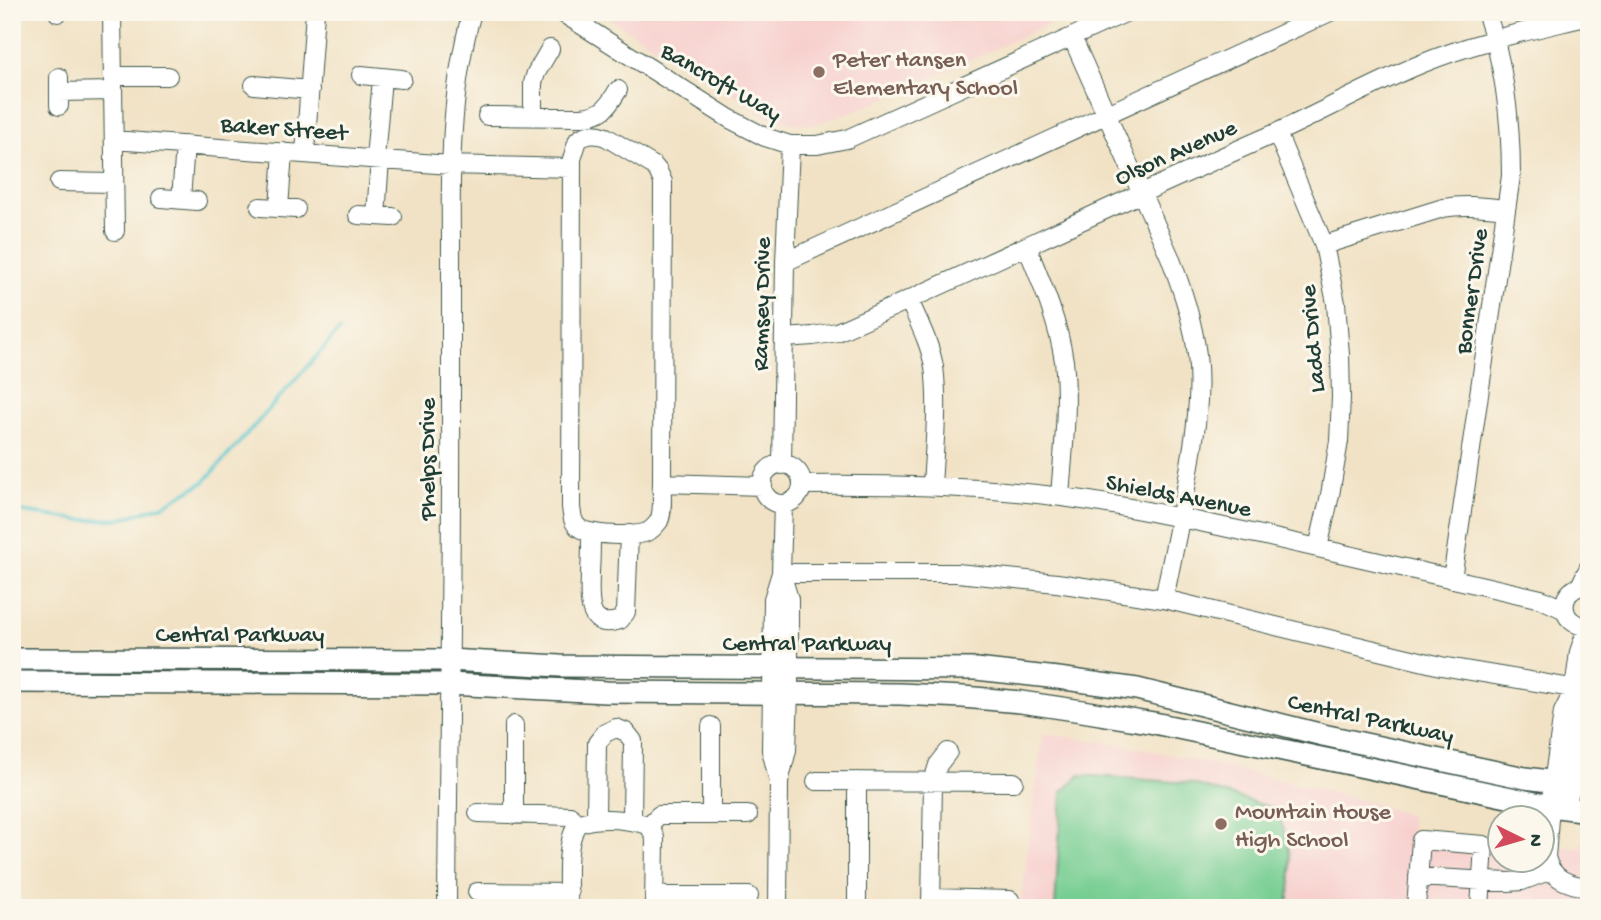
<svg xmlns="http://www.w3.org/2000/svg" width="1601" height="920" viewBox="0 0 1601 920" font-family="'Gochi Hand',sans-serif">
<style>
.built{fill:#f7d0ce}
.green{fill:#77ce93;stroke:#4b8664;stroke-width:2}
.lines{fill:none;stroke-linecap:round;stroke-linejoin:round}
.stream{stroke:#58c6cd;stroke-width:3.5}
.minor-casing{stroke:#3e564a;stroke-width:20}
.major-casing{stroke:#3e564a;stroke-width:24}
.minor{stroke:#fff;stroke-width:18}
.major{stroke:#fff;stroke-width:21}
.education-dot{fill:#8d6e63;stroke:#fbf7ec;stroke-width:2.5}
.labels{text-anchor:middle;stroke-width:6;stroke-linejoin:round;paint-order:stroke}
.education-label{font-size:24px;fill:#785e54;stroke:#fbf7ec;text-anchor:start}
.street-label{font-size:24px;fill:#1f3d34;stroke:#fbf7ec}
</style>
<rect width="100%" height="100%" fill="#fbf7ec"/>
<filter id="ink" filterUnits="userSpaceOnUse"><feTurbulence type="fractalNoise" baseFrequency=".0143" numOctaves="2"/><feDisplacementMap in="SourceGraphic" scale="14" xChannelSelector="R" yChannelSelector="G"/><feConvolveMatrix kernelMatrix="1 2 1 2 8 2 1 2 1" color-interpolation-filters="sRGB"/></filter>
<filter id="wash" filterUnits="userSpaceOnUse"><feTurbulence type="fractalNoise" baseFrequency=".00686" numOctaves="4" result="noise"/><feDisplacementMap in="SourceGraphic" scale="28" xChannelSelector="R" yChannelSelector="G"/><feGaussianBlur stdDeviation="1.57" result="paint"/><feColorMatrix in="noise" values="0 0 0 0 0 0 0 0 0 0 0 0 0 0 0 0 0 1.4 0 .05"/><feComposite in="paint" operator="in"/></filter>
<g filter="url(#wash)">
<rect width="100%" height="100%" fill="#f1e2c5"/>
<path class="built" d="M599 12H1076L871 105 812 125 789 123 767 116Z
M1043 733 1135 747 1223 766 1373 803 1411 816V831L1499 839 1500 860H1542V845L1581 849 1582 842 1589 843V908H1020Z"/>
<path class="green" d="M1080 775 1190 783 1276 809C1291 847 1295 867 1287 908H1055L1062 792Z"/>
<g class="lines">
<path class="stream" d="M22 512 80 520 121 519 164 505 204 482 339 331"/>
</g>
</g>
<g filter="url(#ink)">
<g class="lines">
<g class="minor-casing">
<path id="minor" d="M112 12 115 231
M561 12 730 119 765 137 790 145H817L847 139 1127 12
M58 13V12
M1072 37 1170 257C1182 289 1193 321 1197 355 1202 398 1194 441 1187 483 1180 522 1172 560 1164 599
M361 75 402 79
M113 76H168
M59 77V106
M254 85 310 90
M59 92 113 91
M487 116 582 117C604 114 607 108 618 90
M533 117V83L536 73 550 49
M1277 133 1324 245 1336 303 1340 355 1341 397 1339 441 1330 495 1318 548
M114 140 450 165 572 168
M305 154 315 12
M375 159 382 78
M59 182 114 183
M161 198 197 201
M181 199 185 145
M260 207 296 209
M279 208 283 152
M358 215 393 217
M376 216 380 159
M1324 245 1443 208C1465 204 1485 207 1506 209
M1027 247C1042 284 1058 321 1064 361 1069 406 1063 452 1060 497
M785 262 1330 12
M909 300C918 321 930 343 934 367 939 406 934 447 932 487
M784 338 813 336 837 332C981 268 1123 200 1267 137 1319 114 1368 86 1421 64 1474 42 1532 30 1589 16
M762 484a20 20 0 1 1 40 0a20 20 0 1 1-40 0Z
M782 465 785 262 790 145
M662 483C661 494 664 510 659 521 656 525 652 530 647 532 636 537 587 536 578 527 572 522 572 514 571 507L572 159 578 140C587 133 596 133 606 137L654 166 658 171 663 182 662 483 763 486
M802 485C888 484 976 486 1062 497 1129 506 1195 521 1261 535 1354 556 1448 578 1541 599L1565 610
M591 533C591 546 591 559 590 572 590 595 584 632 620 620L626 612 629 534
M1452 579 1511 176C1511 121 1505 65 1486 12
M1580 586 1589 567
M1589 586C1557 584 1556 627 1589 626
M1574 690 1563 712 1550 806 1546 857C1551 879 1568 885 1589 887
M780 778 787 750 789 692V599L781 573 783 504
M816 781 1014 782
M1567 809 1580 716 1574 690 1579 652 1588 626
M478 813 570 816 577 824
M514 815V725
M711 815V726
M596 819 597 743 605 733 616 728 626 732 633 741 632 821
M649 825 659 815H748
M1418 877 1508 882 1522 881 1551 870
M477 892 569 893
M655 896H749
M931 898 1010 900
M447 908C448 738 452 568 451 398 451 345 451 292 451 239 450 162 451 87 472 12
M568 908C569 881 564 848 577 824 599 816 626 819 649 825L655 838 654 908
M778 908 779 782 771 750 772 692 773 599 781 573H957L1057 583 1164 599 1441 666 1589 691
M857 908V781
M931 908 933 781 938 765 948 752
M1416 908 1421 840 1484 845 1480 908"/>
</g>
<g class="major-casing">
<path id="major" d="M12 659 448 660 560 666 976 669 1058 678 1137 689 1323 735 1525 778 1589 786
M12 682 448 684 607 692 900 694 963 697 1021 702 1082 711 1154 723 1550 806 1589 811"/>
</g>
<use href="#minor" class="minor"/>
<use href="#major" class="major"/>
</g>
</g>
<g class="education-dot">
<circle cx="819" cy="72" r="7"/>
<circle cx="1221" cy="824" r="7"/>
</g>
<g class="labels">
<g class="education-label">
<text x="833" y="66">Peter Hansen<tspan x="833" dy="28">Elementary School</tspan></text>
<text x="1235" y="818">Mountain House<tspan x="1235" dy="28">High School</tspan></text>
</g>
<g class="street-label">
<text transform="translate(722 81) rotate(30)" y="8">Bancroft Way</text>
<text transform="translate(284 127) rotate(4)" y="8">Baker Street</text>
<text transform="translate(1175 151) rotate(-24)" y="8">Olson Avenue</text>
<text transform="translate(1470 291) rotate(-82)" y="8">Bonner Drive</text>
<text transform="translate(760 304) rotate(-89)" y="8">Ramsey Drive</text>
<text transform="translate(1311 339) rotate(-95)" y="8">Ladd Drive</text>
<text transform="translate(426 459) rotate(-90)" y="8">Phelps Drive</text>
<text transform="translate(1179 494) rotate(11)" y="8">Shields Avenue</text>
<text x="240" y="641">Central Parkway</text>
<text x="807" y="650">Central Parkway</text>
<text transform="translate(1371 717) rotate(12)" y="8">Central Parkway</text>
</g>
</g>
<rect width="1601" height="920" fill="none" stroke="#fbf7ec" stroke-width="42"/>
<g transform="translate(1521 839) rotate(95)"><circle r="33" fill="#fbf7ec" stroke="#a3ada2" stroke-width="2"/>
<path d="M0-5L12 26L0 18L-12 26Z" fill="#d1495b"/>
<text y="-10" font-size="19" font-weight="bold" text-anchor="middle" fill="#1f3d34">N</text>
</g>
</svg>
